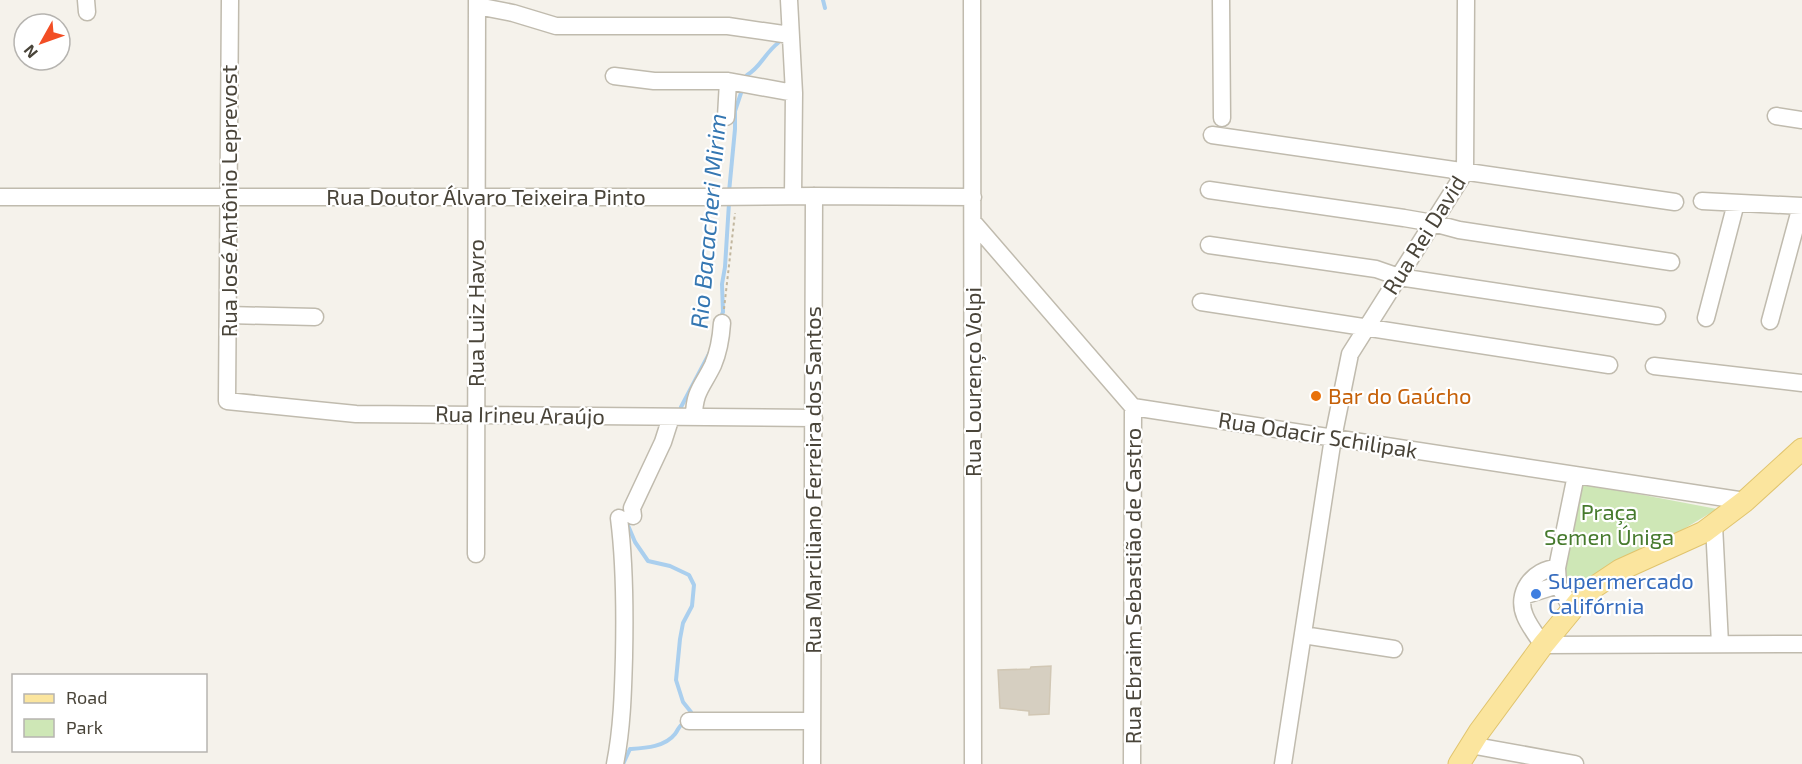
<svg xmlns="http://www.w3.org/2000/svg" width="1802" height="764" viewBox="0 0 1802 764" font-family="'Exo 2',sans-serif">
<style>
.green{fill:#cee7b6}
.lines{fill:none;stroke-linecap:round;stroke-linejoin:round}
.stream{stroke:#aacfee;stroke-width:4}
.building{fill:#d6cfc1;stroke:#d1c7b4;stroke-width:1.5}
.minor-casing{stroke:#c0bbae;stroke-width:19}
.major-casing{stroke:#e0c46e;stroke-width:23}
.path{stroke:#c2b79f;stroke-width:2;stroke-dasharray:3 3;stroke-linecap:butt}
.minor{stroke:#fff;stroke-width:16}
.major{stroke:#fbe59e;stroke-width:21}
.food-dot{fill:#e8710a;stroke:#fff;stroke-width:2}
.shop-dot{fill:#3f7fe0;stroke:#fff;stroke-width:2}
.labels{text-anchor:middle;stroke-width:4.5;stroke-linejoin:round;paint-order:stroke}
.street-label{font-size:22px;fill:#494439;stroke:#fff}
.food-label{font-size:22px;fill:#c56008;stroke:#fff;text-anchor:start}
.park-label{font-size:22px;fill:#467a2d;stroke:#fff}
.shop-label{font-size:22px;fill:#366cbe;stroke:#fff;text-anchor:start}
.water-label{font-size:24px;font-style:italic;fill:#3577b2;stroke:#fff}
</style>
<rect width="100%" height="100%" fill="#f5f2eb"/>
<path class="green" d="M1580 483 1717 509 1682 530 1620 560 1573 594 1567 583 1564 571Z"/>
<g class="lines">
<path class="stream" d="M823 0 825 8
M745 80 747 75C760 68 765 53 778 43
M729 192 735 129V111L743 87
M721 317 723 312 722 284 725 267 729 203
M681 407 710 352
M627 523 635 542 648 561 670 566 689 575 694 585 692 606 683 623 680 639 676 680 683 702 691 712 690 715
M623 764 630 749C645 748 665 747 675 734 679 729 678 726 684 723"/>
</g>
<path class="building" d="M1051 666 1049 714 1029 715V711L1000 708 998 670 1030 669 1031 667Z"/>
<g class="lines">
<g class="minor-casing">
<path id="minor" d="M86 0 87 12
M230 0 227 401 356 414 814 418
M789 0 794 93 793 196
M972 0 973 764
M1221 0 1222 118
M477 6 513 13 556 26H728L790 35
M614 76 654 81H728L794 93
M1776 116 1802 120
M726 117 728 81
M1212 135 1675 202
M1209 190 1404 218 1433 223 1459 230 1671 262
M0 197H711L814 196 973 197
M1702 201 1802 206
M973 222 1133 407 1745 501
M1209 245 1376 269 1399 277 1657 316
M1201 302 1609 365
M228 315 315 317
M1706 318 1736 203
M1770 321 1801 206
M1654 366 1802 383
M694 417C694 391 703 386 713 365 719 351 721 338 722 323
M633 516 632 508 663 442 671 417
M1714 525 1720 644
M476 554 477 0
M1557 568C1533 569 1515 593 1525 616 1529 626 1537 636 1543 645L1802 644
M1523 596 1558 585
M1572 609 1558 585 1557 568 1576 475
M1303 635 1394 649
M689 721H812
M1470 745 1575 764
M615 764C622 729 623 693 624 657 625 610 625 564 619 518
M812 764 814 196
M1132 764 1133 407
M1283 764 1333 438 1350 354 1465 172 1466 0"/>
</g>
<g class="major-casing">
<path id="major" d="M1459 764 1479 732 1543 645 1580 600 1593 588 1620 570 1704 532 1745 501 1802 449"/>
</g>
<path class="path" d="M724 309 735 213"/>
<use href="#minor" class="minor"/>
<use href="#major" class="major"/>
</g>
<circle class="food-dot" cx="1316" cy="396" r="6"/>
<circle class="shop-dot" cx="1536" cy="594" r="6"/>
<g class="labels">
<g class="street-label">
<text x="486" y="205">Rua Doutor Álvaro Teixeira Pinto</text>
<text transform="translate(229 201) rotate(-90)" y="8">Rua José Antônio Leprevost</text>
<text transform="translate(1424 235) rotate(-58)" y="8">Rua Rei David</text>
<text transform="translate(476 313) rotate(-90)" y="8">Rua Luiz Havro</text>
<text transform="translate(973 382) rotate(-90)" y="8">Rua Lourenço Volpi</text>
<text transform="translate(520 415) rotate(1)" y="8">Rua Irineu Araújo</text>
<text transform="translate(1318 435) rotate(9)" y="8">Rua Odacir Schilipak</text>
<text transform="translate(813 480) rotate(-90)" y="8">Rua Marciliano Ferreira dos Santos</text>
<text transform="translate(1133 586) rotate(-90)" y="8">Rua Ebraim Sebastião de Castro</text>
</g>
<g class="food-label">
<text x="1328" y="404">Bar do Gaúcho</text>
</g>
<g class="park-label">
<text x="1609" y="520">Praça<tspan x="1609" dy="25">Semen Úniga</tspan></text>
</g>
<g class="shop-label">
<text x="1548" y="589">Supermercado<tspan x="1548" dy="25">Califórnia</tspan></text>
</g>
<g class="water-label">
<text transform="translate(709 221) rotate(-85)" y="8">Rio Bacacheri Mirim</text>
</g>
</g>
<rect x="12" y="674" width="195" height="78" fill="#ffffff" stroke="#b6b4b0" stroke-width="1.5"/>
<rect x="24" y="694" width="30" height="9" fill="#fbe59e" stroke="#b6b4b0" stroke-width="1.5"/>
<text x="66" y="704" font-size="18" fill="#494439">Road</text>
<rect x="24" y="719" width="30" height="18" fill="#cee7b6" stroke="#b6b4b0" stroke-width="1.5"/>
<text x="66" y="734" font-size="18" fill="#494439">Park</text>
<g transform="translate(42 42) rotate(230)"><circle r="28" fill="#ffffff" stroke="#b6b4b0" stroke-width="1.5"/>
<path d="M0-4.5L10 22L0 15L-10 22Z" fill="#f24e25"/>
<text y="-9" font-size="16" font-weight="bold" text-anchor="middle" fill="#494439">N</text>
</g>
</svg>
